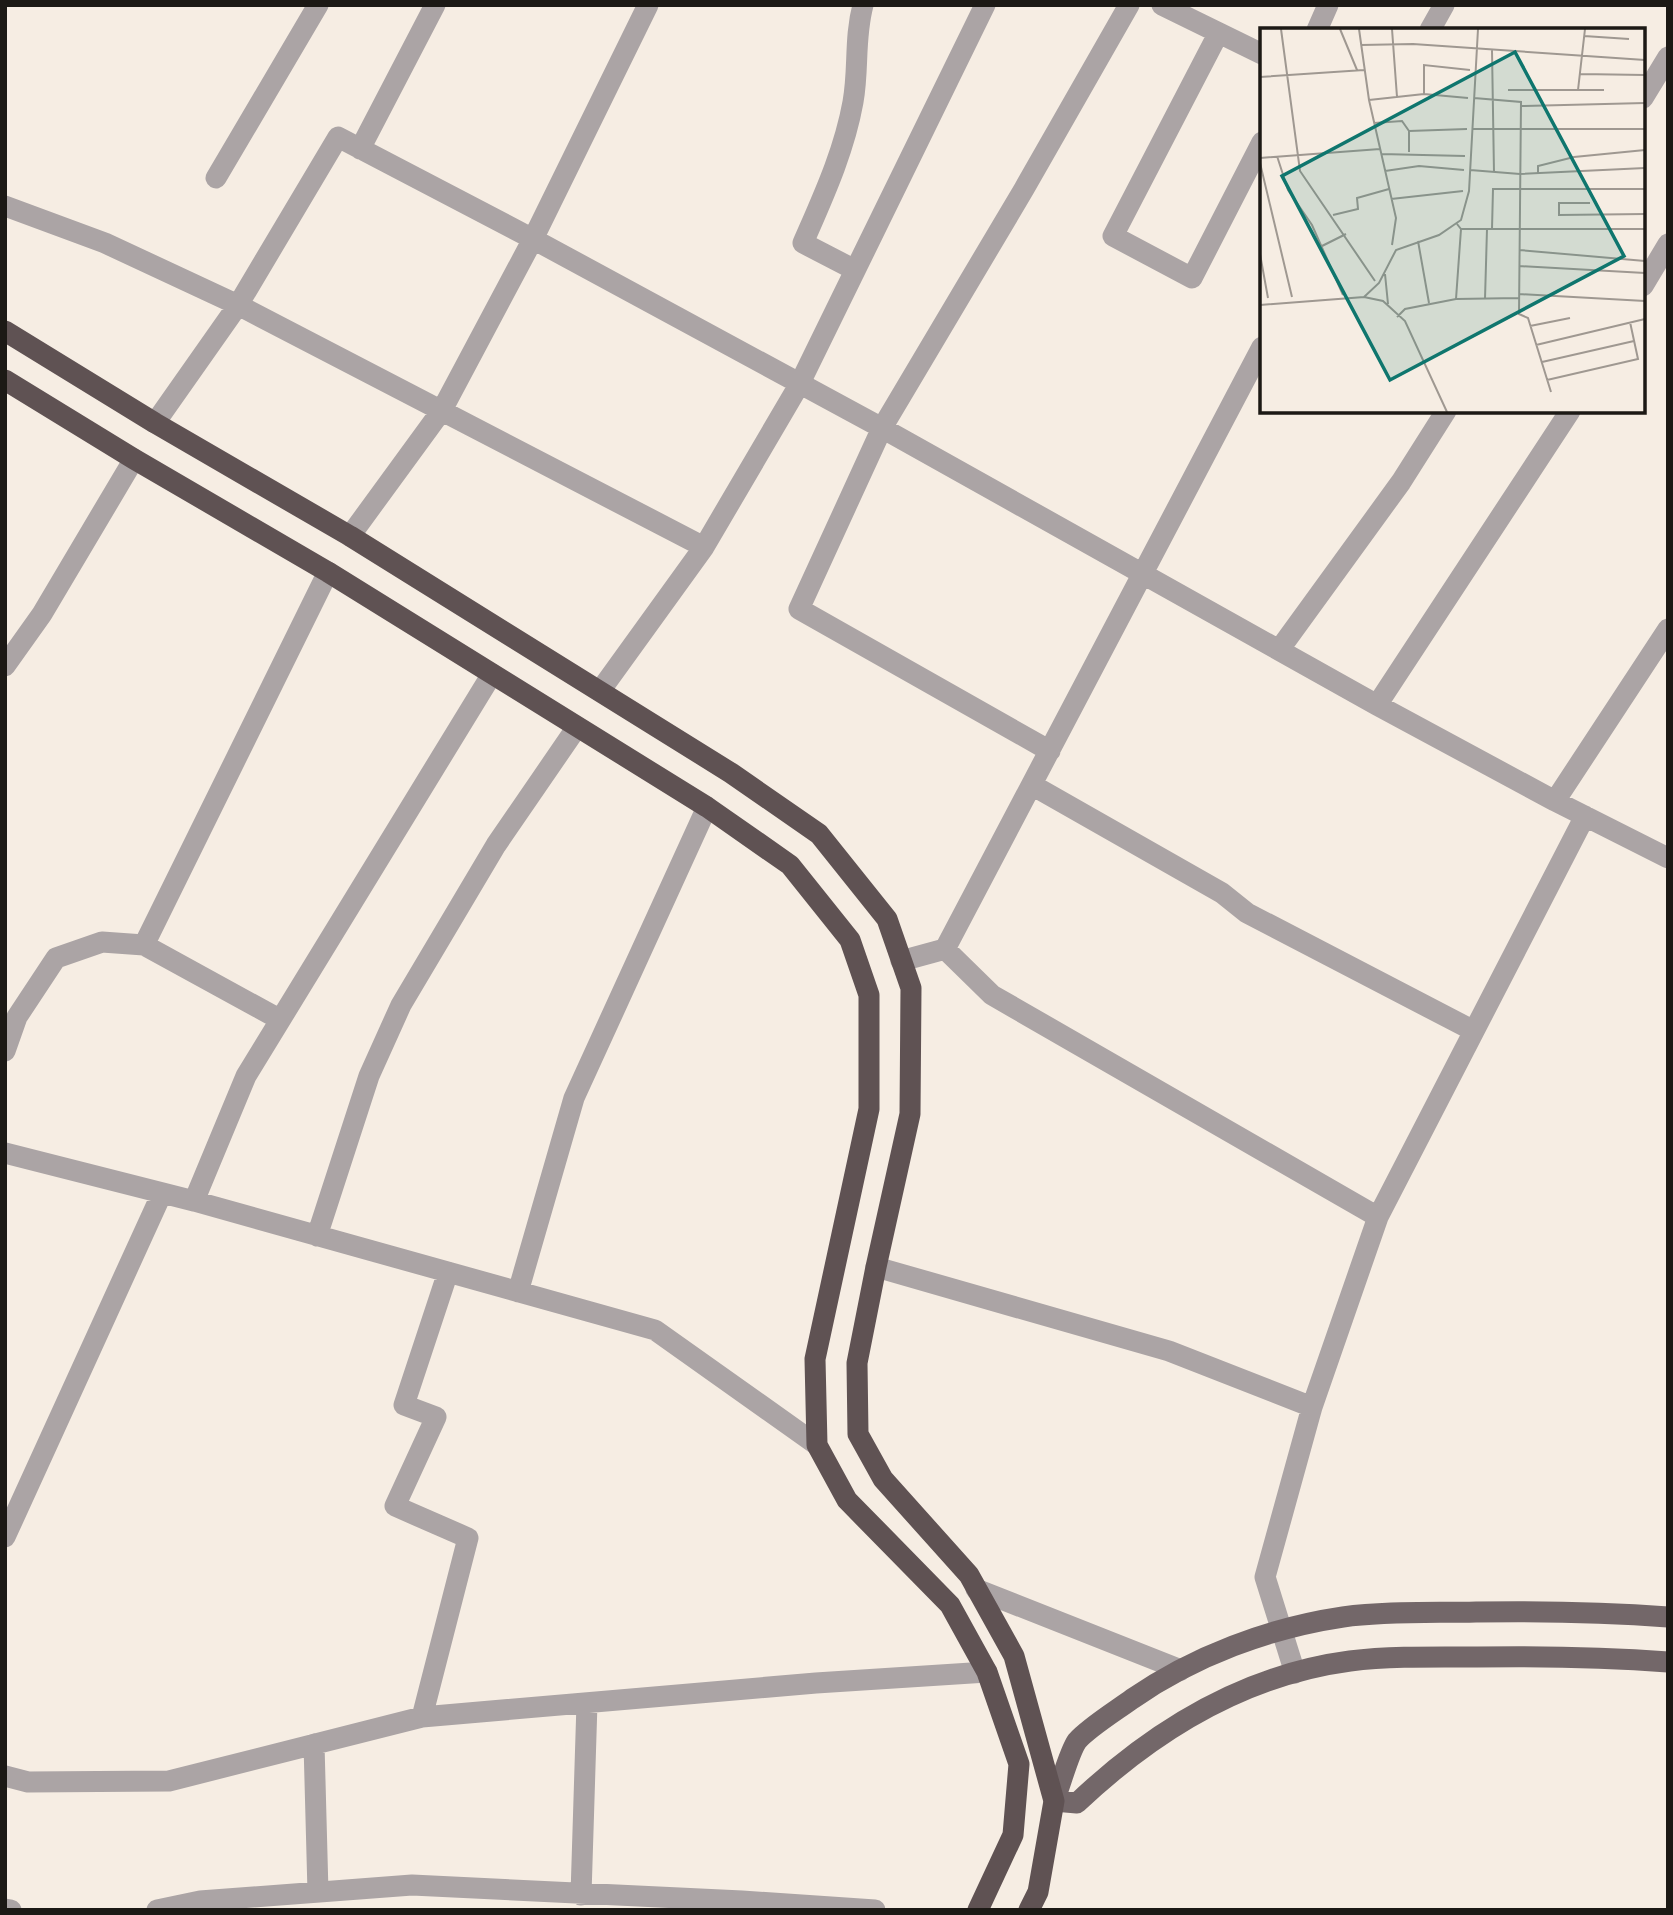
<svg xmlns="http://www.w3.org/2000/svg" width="1673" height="1915" viewBox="0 0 1673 1915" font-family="'Playfair Display',serif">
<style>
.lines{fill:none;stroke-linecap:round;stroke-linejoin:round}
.minor{stroke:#aba4a5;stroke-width:21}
.major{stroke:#736769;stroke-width:21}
.highway{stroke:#5f5253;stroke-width:21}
.inset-road{fill:none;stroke:#9f9891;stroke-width:2}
.view{fill:#0f766e;fill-opacity:0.15;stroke:#0f766e;stroke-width:3.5}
.inset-edge{fill:none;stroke:#1c1915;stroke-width:3.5}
</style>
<rect width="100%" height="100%" fill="#f6ede3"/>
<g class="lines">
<path class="minor" d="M1162 5 1262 54
M1317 30 1328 5
M1430 30 1444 5
M1218 34 1113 236 1192 278 1262 142
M1643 98 1668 57
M360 149 435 5
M216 178 318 5
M5 206 105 243 238 305 704 547
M855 270 803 243C823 197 844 152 853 102 859 69 854 39 863 5
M1643 286 1668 244
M155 423 238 305 338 137 533 239 882 428 1377 705 1555 801 1668 858
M350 536 442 410 533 239 648 5
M1279 650 1401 482 1446 411
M5 666 42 614 134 459
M600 691 704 547 799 385 985 5
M1377 705 1570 411
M1050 751 799 609 882 428 1024 189 1129 5
M1032 785 1222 893 1247 913 1474 1031
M1555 801 1668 629
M144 945 328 572
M945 949 992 995 1378 1217
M901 961 945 949 1262 347
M5 1051 17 1017 56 958 102 942 144 945 279 1019
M5 1153 194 1201 655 1330 817 1445
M194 1201 246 1076 492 674
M317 1236 369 1076 401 1005 496 845 577 727
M876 1267 1169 1351 1312 1407
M518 1292 574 1098 707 807
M5 1537 162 1193
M976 1589 1181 1670
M1295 1673 1265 1577 1312 1407 1378 1217 1585 816
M422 1717 468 1538 395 1506 436 1417 404 1405 448 1272
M314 1744 318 1892
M5 1776 28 1782 169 1781 422 1717 816 1683 987 1672
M581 1895 587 1703
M5 1909 11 1910
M157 1910 200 1901 412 1885 742 1901 875 1910"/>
<path class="major" d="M1668 1617C1604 1612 1540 1611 1476 1612 1433 1613 1387 1611 1343 1617 1269 1628 1194 1656 1132 1699 1117 1710 1088 1728 1077 1741 1069 1752 1060 1787 1054 1801L1077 1803C1153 1731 1244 1675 1350 1661 1391 1656 1435 1657 1477 1657 1541 1656 1604 1657 1668 1662"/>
<path class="highway" d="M5 331 155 423 350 536 731 773 819 834 887 919 911 988 910 1114 876 1267 857 1363 858 1434 883 1479 969 1575 1014 1656 1054 1801 1038 1892 1029 1910
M5 380 134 459 328 572 707 807 790 865 850 940 869 995V1109L815 1359 817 1445 847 1500 950 1605 987 1672 1019 1764 1013 1835 978 1910"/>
</g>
<g transform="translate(1260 28)">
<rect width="385" height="385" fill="#f6ede3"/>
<path class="inset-road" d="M21 1 40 143 115 253M80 1 97 42M99 1 109 72 136 190 132 217M132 1 137 69M324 8 369 11M101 17 153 16 385 32M232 22 234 145M320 46 385 47M0 49 104 42M248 62H344M318 62 325 1M164 66V37L210 42M214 70 261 74 259 286 268 290 291 364M109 72 164 66 208 70M261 78 385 75M114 95 142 93 149 103V124M213 101H385M149 103 207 101M121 126 205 128M17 128 28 162 52 197 83 267M0 130 120 121M0 135 32 269M210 142 260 146 385 140M125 143 159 138 204 142M278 146V138L314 129 385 122M131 171 203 163M330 175H299V187L385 186M73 187 98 181 97 170 129 161M197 196 201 201H385M232 201 233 161H385M158 213 169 275M62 218 86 206M259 222 385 233M0 226 8 270M259 238 385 245M125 246 128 276M259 266 385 273M104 269 123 273 145 293 187 384M196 271 201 201M225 271 227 201M0 277 104 269 119 255 136 222 179 207 201 192 209 163 218 1M137 289 145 281 196 271 259 270M270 298 310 290M276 317 385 291M282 334 374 313M287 352 378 331 370 294"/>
<path class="view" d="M255 24 364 228 130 352 22 148Z"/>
<rect width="385" height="385" class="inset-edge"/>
</g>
<rect width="1673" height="1915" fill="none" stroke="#1c1915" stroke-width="14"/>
</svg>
